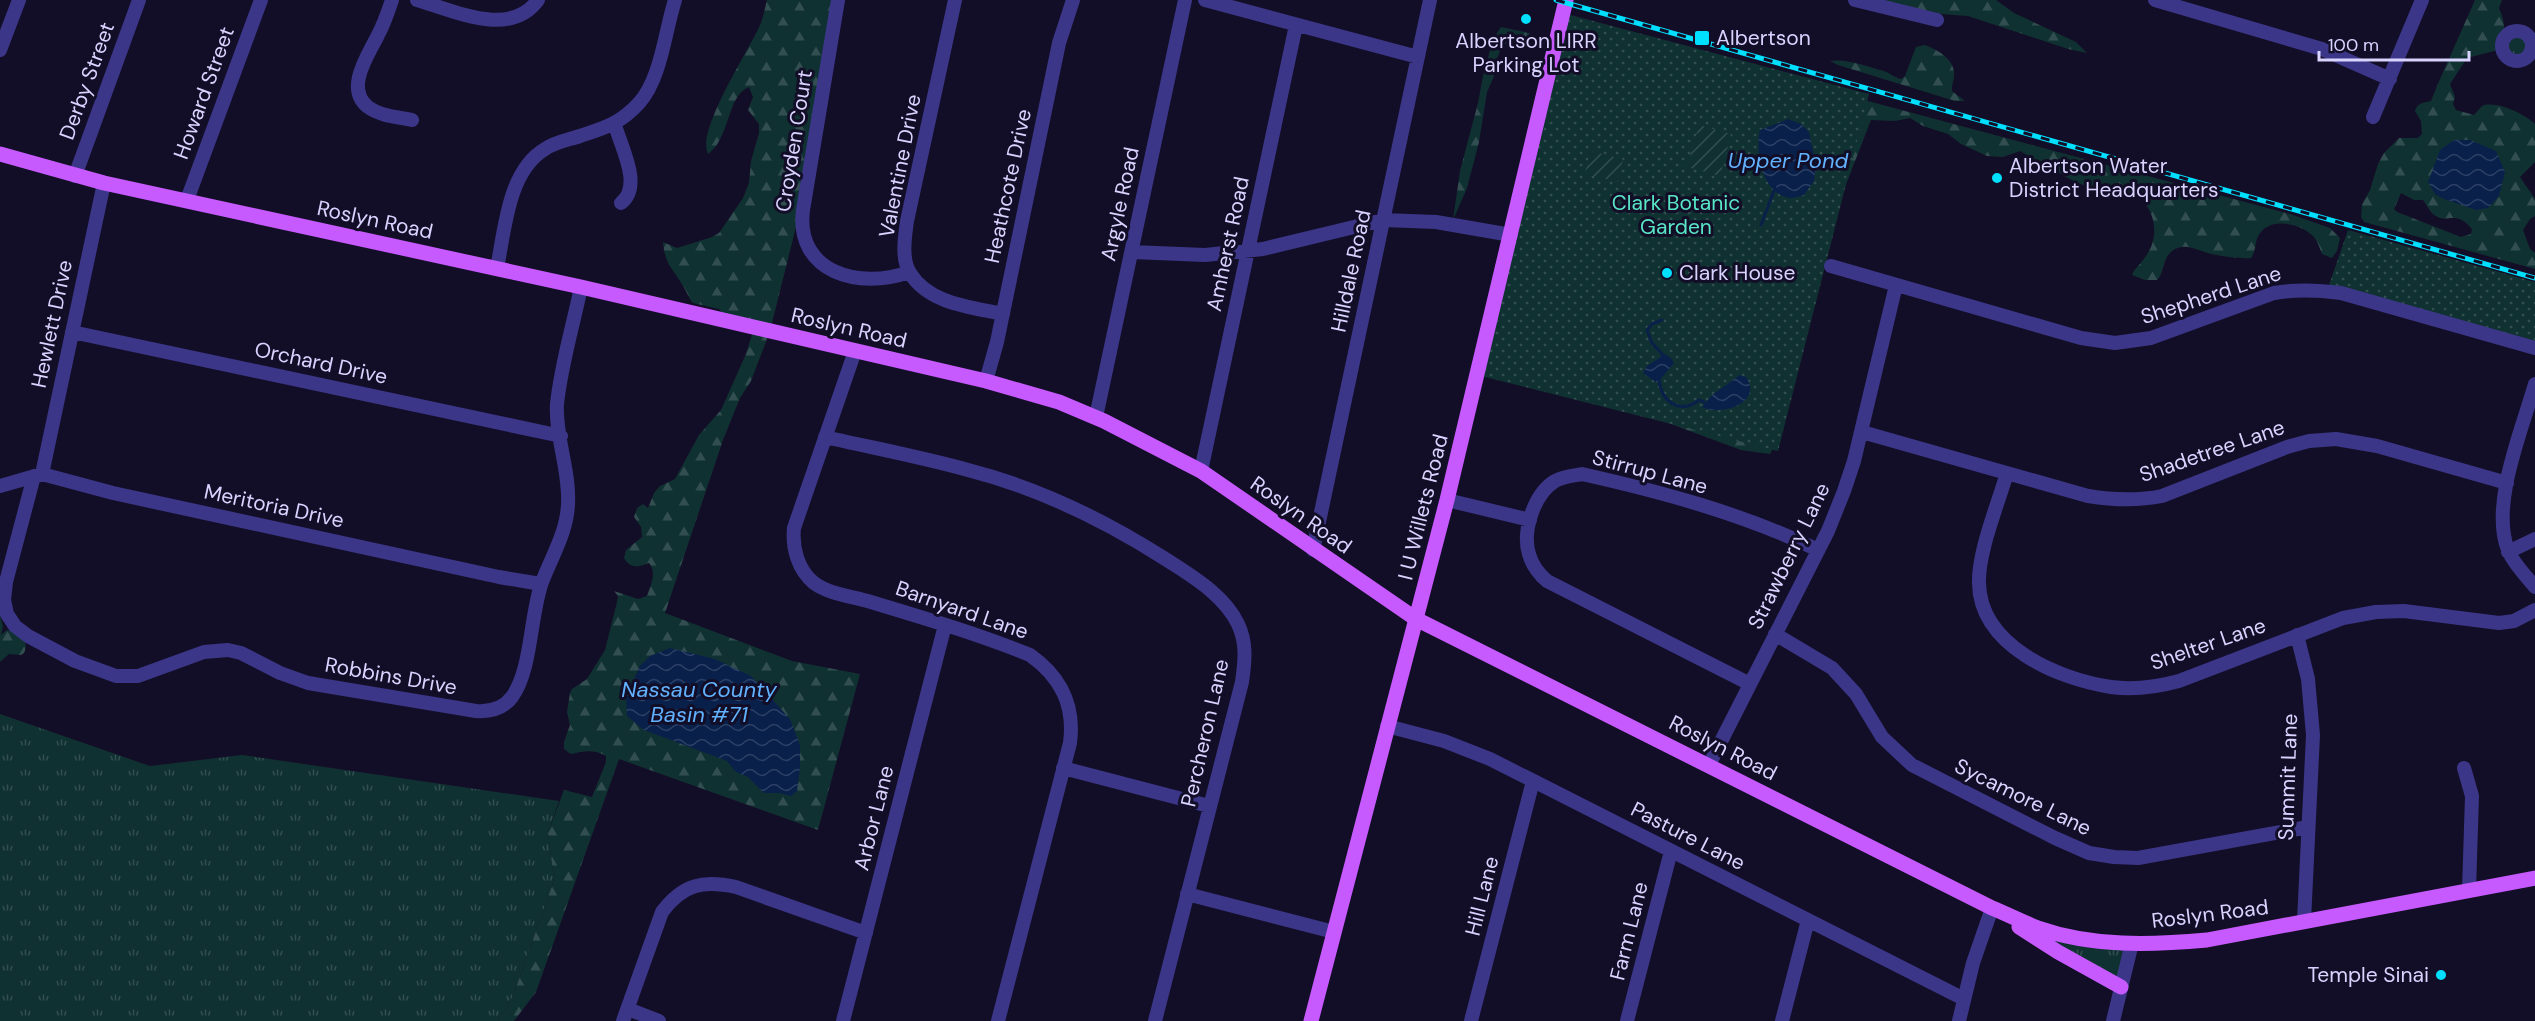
<svg xmlns="http://www.w3.org/2000/svg" width="2535" height="1021" viewBox="0 0 2535 1021" font-family="'DM Sans',sans-serif">
<style>
.grass{fill:url(#grass-tufts)}
.forest{fill:url(#forest-firs);fill-rule:evenodd}
.park{fill:url(#park-dots)}
.garden{fill:url(#garden-furrows)}
.water{fill:url(#water-waves)}
.lines{fill:none;stroke-linecap:round;stroke-linejoin:round}
.stream{stroke:#09204a;stroke-width:3}
.minor{stroke:#3b3688;stroke-width:14}
.major{stroke:#c65aff;stroke-width:15}
.rail-casing{stroke:#00dffe;stroke-width:5}
.rail{stroke:#130e27;stroke-width:3;stroke-dasharray:9;stroke-linecap:butt}
.poi-dot{fill:#00dffe;stroke:#130e27;stroke-width:2}
.labels{text-anchor:middle;stroke-width:6;stroke-linejoin:round;paint-order:stroke}
.poi-label{font-size:21px;fill:#d9d3ff;stroke:#130e27;text-anchor:start}
.street-label{font-size:21px;fill:#d9d3ff;stroke:#130e27}
.park-label{font-size:21px;fill:#58e6c6;stroke:#130e27}
.water-label{font-size:22px;font-style:italic;fill:#61b2ff;stroke:#130e27}
</style>
<defs>
<pattern id="grass-tufts" width="24" height="20" patternUnits="userSpaceOnUse" patternTransform="scale(1.5)"><rect width="24" height="20" fill="#103131"/><path d="M3 7l-1-3M5 7V3M7 7l1-3M15 17l-1-3M17 17v-4M19 17l1-3" fill="none" stroke="#324e50"/></pattern>
<pattern id="forest-firs" width="22" height="20" patternUnits="userSpaceOnUse" patternTransform="scale(1.5)"><rect width="22" height="20" fill="#103131"/><path d="M5 1l3.5 6h-7zM16 11l3.5 6h-7z" fill="#324e50"/></pattern>
<pattern id="park-dots" width="8" height="8" patternUnits="userSpaceOnUse" patternTransform="scale(1.5)"><rect width="8" height="8" fill="#103131"/><path d="M2 2h.1M6 6h.1" fill="none" stroke="#324e50" stroke-width="1.8" stroke-linecap="round"/></pattern>
<pattern id="garden-furrows" width="10" height="10" patternUnits="userSpaceOnUse" patternTransform="scale(1.5)"><rect width="10" height="10" fill="#103131"/><path d="M-1 1l2-2M0 10L10 0M9 11l2-2" fill="none" stroke="#324e50"/></pattern>
<pattern id="water-waves" width="16" height="10" patternUnits="userSpaceOnUse" patternTransform="scale(1.5)"><rect width="16" height="10" fill="#09204a"/><path d="M0 5q4-4 8 0t8 0" fill="none" stroke="#2c4065"/></pattern>
</defs>
<rect width="100%" height="100%" fill="#130e27"/>
<path class="grass" d="M2502 46a15 15 0 1 1 30 0a15 15 0 1 1-30 0Z
M0 714 150 766 242 755 559 801 548 833 554 880 513 996 498 1021H0Z
M2039 928 2132 943 2121 987 2058 952Z"/>
<path class="forest" d="M767 0H835L799 215 770 331 751 381 740 398 723 440 665 613 792 661 860 674 818 830 619 759 536 992 514 1021H498L513 996 554 880 548 833 564 790 592 797 606 762V756C594 749 584 751 571 754L564 749V742L570 725 567 712 570 693 572 689 587 679 605 650 617 602 618 596 614 591 638 599 647 596C651 584 657 573 649 563 639 567 630 569 624 558L626 550 642 537 641 527 634 517 637 508 643 504 648 508 654 493 660 486 675 479 699 435 721 410 746 354 754 328 729 321 719 309 693 303C688 297 687 292 683 286 672 267 665 265 663 242L677 248 712 237 719 233 743 198 749 183 751 161 759 133V124L748 110 753 97 749 87C727 95 730 139 708 154 696 130 750 49 761 23 764 15 765 7 767 0Z
M1879 0H1996L2014 13 2076 42 2087 53 2068 49 1968 16 1927 13Z
M2475 0H2502L2499 8C2508 29 2502 30 2502 49L2467 58 2450 84 2455 97 2453 104 2456 110 2474 115 2482 106C2495 100 2525 114 2535 124V162L2520 177 2535 199V216L2530 219 2523 230 2530 249 2535 253V269L2364 222 2361 217 2362 204 2370 190 2378 164 2384 153 2399 138H2418L2422 134 2421 121 2415 111C2418 102 2423 103 2431 101L2437 86ZM2401 193 2414 200H2423C2427 205 2430 213 2436 216 2447 224 2456 209 2472 229L2471 234 2461 237 2397 212 2394 209Z
M1501 27 1529 33 1534 37 1527 40 1512 38 1501 49 1497 58 1494 76 1487 92 1479 142 1467 188 1453 220 1460 171 1478 103 1483 76 1493 39Z
M1925 45C1938 50 1956 60 1954 76 1954 82 1951 85 1952 91L1965 101H1955L1838 65 1830 61C1846 58 1869 67 1884 71 1890 73 1895 78 1901 79L1905 76 1916 47Z
M1864 100 2290 214 2330 228 2340 238 2337 251 2332 258 2322 254C2320 249 2318 242 2314 237 2302 224 2273 217 2261 232 2254 239 2257 250 2251 258 2242 259 2217 256 2208 253 2195 250 2185 242 2172 251 2162 259 2165 272 2157 280H2145L2132 275C2134 269 2139 266 2143 260 2160 240 2157 214 2139 196L2079 184 2020 151 2003 157 1987 156 1961 144 1948 134 1923 126 1910 118 1895 121 1871 120 1838 205 1778 439 1770 454 1741 450 1509 364Z
M0 615 3 626 1 635 7 630C19 633 30 640 24 653L21 655 9 654 0 662Z"/>
<path class="park" d="M1563 13 1869 94 1778 451 1477 375Z
M2348 230 2535 282V348L2327 291Z"/>
<path class="garden" d="M1699 125 1731 134 1720 176 1687 167Z
M1590 151 1623 159 1618 182 1585 174Z"/>
<path class="water" d="M1788 119 1801 124 1809 132 1812 146 1816 166 1814 181 1804 195C1800 196 1794 198 1790 198 1762 194 1755 152 1760 130Z
M2454 140H2470L2496 151 2505 172 2499 196 2488 208 2476 210 2444 199 2435 194 2428 182 2440 150Z
M1665 354 1671 358 1674 363 1657 383 1643 373 1647 366Z
M1740 375 1746 377C1764 403 1720 417 1702 407L1712 395Z
M670 648 715 659 751 676 790 719 800 745V768L797 791 791 796 780 793H764L748 777 736 772 727 761 644 730 627 716 626 697 640 666 650 656Z"/>
<g class="lines">
<path class="stream" d="M1761 225 1775 188
M1662 358 1663 355 1652 343 1647 330 1652 324 1662 320
M1659 379C1661 402 1680 415 1699 400L1704 402"/>
<path class="minor" d="M392 0C388 12 384 24 378 35 369 54 344 88 368 107 380 116 398 117 412 120
M417 0C453 10 510 39 538 0
M838 0 803 210C795 273 860 290 909 272
M955 0 907 221C905 236 901 259 910 273 929 304 971 307 1003 314
M1205 0 1418 57
M1855 0 1937 20
M2155 0 2322 49 2390 79
M2502 46a15 15 0 1 1 30 0a15 15 0 1 1-30 0Z
M0 50 19 0
M2373 117 2422 0
M615 125C621 147 643 186 621 203
M75 176 139 0
M187 200 261 0
M1132 252 1205 255 1263 249 1383 220 1436 222 1511 235
M1831 266 2081 338 2115 343 2151 338 2274 293C2297 289 2318 290 2341 293L2535 348
M497 268C505 229 508 171 545 149 555 142 568 140 580 136 604 128 620 124 639 103 661 79 665 31 675 0
M72 332 561 436
M855 351 794 528C792 548 798 570 814 583 831 595 852 596 871 602 924 618 978 634 1030 655 1061 677 1075 705 1070 743L998 1021
M986 381 997 342 1059 43 1073 0
M2535 384C2522 430 2490 505 2508 550 2513 563 2526 576 2535 587
M1096 417 1185 0
M1862 432 2088 496C2113 500 2137 501 2162 496L2287 447 2309 441 2336 439 2377 446 2507 483
M825 437C873 448 921 457 968 470 1039 488 1106 521 1167 560 1193 577 1224 595 1238 624 1247 643 1245 661 1242 682L1155 1021
M1201 471 1296 25
M2007 473C1998 504 1978 552 1979 583 1980 646 2058 679 2111 687 2134 690 2157 687 2179 681L2343 618 2376 612 2404 611 2499 623 2514 621 2535 610
M42 474 104 183
M34 476 6 582 4 600 7 614 15 626 28 636 75 661 116 676H138L204 652 228 650 241 653 280 673 308 683 476 711C490 712 503 709 512 697 532 669 530 615 542 582 552 556 567 532 568 504 570 471 555 436 557 404 561 365 573 326 581 287
M0 486 42 474 113 493 499 577 541 584
M1447 500 1530 520
M1313 550 1430 0
M2508 552 2535 539
M1775 634 1832 668 1856 694 1882 737 1912 765 2055 838 2089 853 2114 857 2138 858 2308 827
M2297 635 2308 679 2313 735 2304 921
M1750 684 1547 581C1539 574 1532 565 1529 554 1522 531 1534 494 1555 481 1564 476 1573 476 1582 474 1662 492 1744 514 1818 550
M1387 726 1444 741 1490 759 1964 999
M1709 765 1828 531 1844 491 1854 461 1896 285
M1063 768 1209 806
M2464 768 2472 796 2469 890
M1187 894 1334 932
M628 1009 659 1021
M623 1021 662 912C683 884 703 880 736 887L866 933
M843 1021 945 625
M1471 1021 1533 781
M1627 1021 1671 851
M1782 1021 1808 920
M1959 1021 1973 963 1992 908
M2113 1021 2132 943"/>
<path class="major" d="M0 154 104 183 581 287 986 381 1059 402 1104 421 1201 471 1416 619 1992 908C2007 914 2022 922 2038 928 2092 947 2151 945 2207 940L2535 878
M2019 927 2058 952 2121 987
M1311 1021 1447 500 1566 0"/>
<g class="rail-casing">
<path id="rail" d="M1556 0 2535 278"/>
</g>
<use href="#rail" class="rail"/>
</g>
<g class="poi-dot">
<circle cx="1526" cy="19" r="6"/>
<rect x="1694" y="30" width="16" height="16" rx="3"/>
<circle cx="1997" cy="178" r="6"/>
<circle cx="1667" cy="273" r="6"/>
<circle cx="2441" cy="975" r="6"/>
</g>
<g class="labels">
<g class="poi-label">
<text x="1716" y="45">Albertson</text>
<text x="1526" y="48" text-anchor="middle">Albertson LIRR<tspan x="1526" dy="24">Parking Lot</tspan></text>
<text x="2009" y="173">Albertson Water<tspan x="2009" dy="24">District Headquarters</tspan></text>
<text x="1679" y="280">Clark House</text>
<text x="2429" y="982" text-anchor="end">Temple Sinai</text>
</g>
<g class="street-label">
<text transform="translate(87 81) rotate(-70)" y="7">Derby Street</text>
<text transform="translate(204 93) rotate(-70)" y="7">Howard Street</text>
<text transform="translate(794 141) rotate(-81)" y="7">Croyden Court</text>
<text transform="translate(900 166) rotate(-79)" y="7">Valentine Drive</text>
<text transform="translate(1008 186) rotate(-78)" y="7">Heathcote Drive</text>
<text transform="translate(1120 204) rotate(-78)" y="7">Argyle Road</text>
<text transform="translate(375 220) rotate(12)" y="7">Roslyn Road</text>
<text transform="translate(1228 244) rotate(-78)" y="7">Amherst Road</text>
<text transform="translate(1351 271) rotate(-78)" y="7">Hilldale Road</text>
<text transform="translate(2211 295) rotate(-18)" y="7">Shepherd Lane</text>
<text transform="translate(52 324) rotate(-78)" y="7">Hewlett Drive</text>
<text transform="translate(849 328) rotate(13)" y="7">Roslyn Road</text>
<text transform="translate(321 363) rotate(12)" y="7">Orchard Drive</text>
<text transform="translate(2212 451) rotate(-19)" y="7">Shadetree Lane</text>
<text transform="translate(1650 472) rotate(15)" y="7">Stirrup Lane</text>
<text transform="translate(274 506) rotate(12)" y="7">Meritoria Drive</text>
<text transform="translate(1423 507) rotate(-76)" y="7">I U Willets Road</text>
<text transform="translate(1301 515) rotate(35)" y="7">Roslyn Road</text>
<text transform="translate(1789 556) rotate(-64)" y="7">Strawberry Lane</text>
<text transform="translate(962 610) rotate(19)" y="7">Barnyard Lane</text>
<text transform="translate(2208 644) rotate(-19)" y="7">Shelter Lane</text>
<text transform="translate(391 676) rotate(10)" y="7">Robbins Drive</text>
<text transform="translate(1205 733) rotate(-77)" y="7">Percheron Lane</text>
<text transform="translate(1723 748) rotate(27)" y="7">Roslyn Road</text>
<text transform="translate(2288 777) rotate(-88)" y="7">Summit Lane</text>
<text transform="translate(2023 797) rotate(26)" y="7">Sycamore Lane</text>
<text transform="translate(874 818) rotate(-76)" y="7">Arbor Lane</text>
<text transform="translate(1688 836) rotate(27)" y="7">Pasture Lane</text>
<text transform="translate(1482 896) rotate(-76)" y="7">Hill Lane</text>
<text transform="translate(2210 914) rotate(-7)" y="7">Roslyn Road</text>
<text transform="translate(1629 931) rotate(-76)" y="7">Farm Lane</text>
</g>
<g class="park-label">
<text x="1676" y="210">Clark Botanic<tspan x="1676" dy="24">Garden</tspan></text>
</g>
<g class="water-label">
<text x="1788" y="168">Upper Pond</text>
<text x="699" y="697">Nassau County<tspan x="699" dy="25">Basin #71</tspan></text>
</g>
</g>
<path d="M2319 51v9h150v-9" fill="none" stroke="#d9d3ff" stroke-width="3"/>
<text x="2328" y="51" font-size="18" fill="#d9d3ff" stroke="#130e27" stroke-width="4.5" paint-order="stroke">100 m</text>
</svg>
